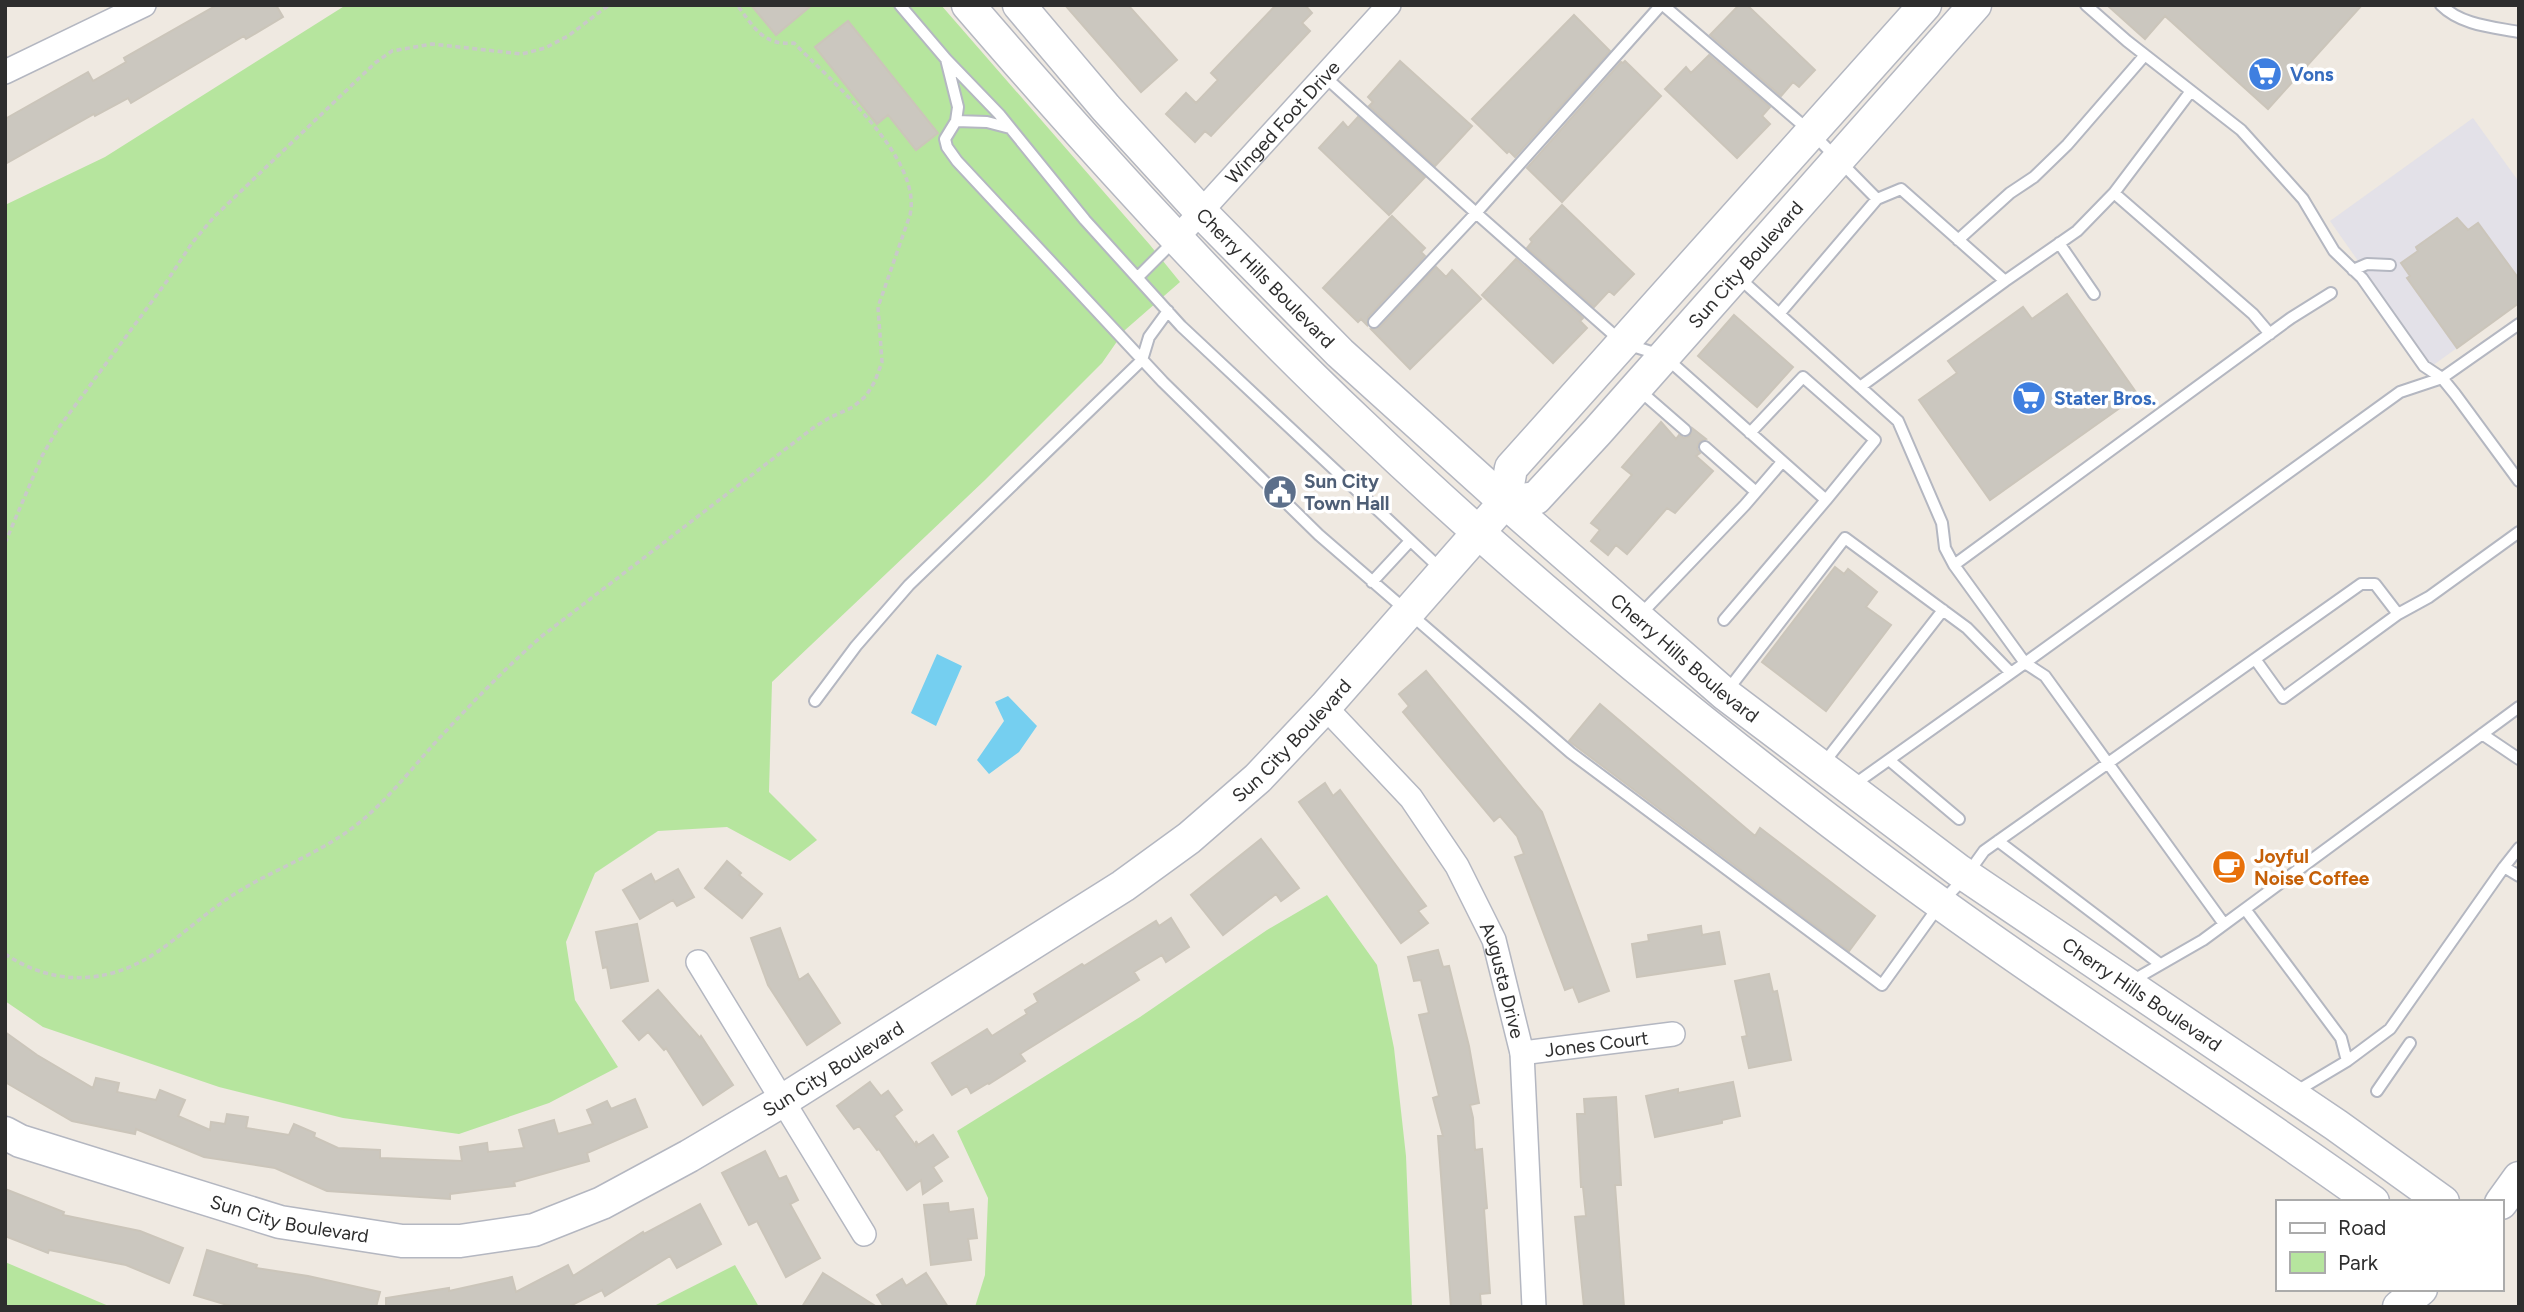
<svg xmlns="http://www.w3.org/2000/svg" width="2524" height="1312" viewBox="0 0 2524 1312" font-family="Figtree,sans-serif">
<style>
.industrial{fill:#e3e1e8}
.green{fill:#b6e59e}
.water{fill:#75cff0}
.building{fill:#cbc7bf;stroke:#cbc5ba;stroke-width:2}
.lines{fill:none;stroke-linecap:round;stroke-linejoin:round}
.lane-casing{stroke:#b4b7c1;stroke-width:14}
.street-casing{stroke:#b4b7c1;stroke-width:26}
.secondary-casing{stroke:#b4b7c1;stroke-width:35}
.path{stroke:#c9c9c9;stroke-width:3.5;stroke-dasharray:5 3.5;stroke-linecap:butt}
.lane{stroke:#fff;stroke-width:10}
.street{stroke:#fff;stroke-width:23}
.secondary{stroke:#fff;stroke-width:32}
.labels{text-anchor:middle;stroke-width:7;stroke-linejoin:round;paint-order:stroke}
.shop-label{font-size:19px;font-weight:bold;fill:#366cbe;stroke:#fff;text-anchor:start}
.street-label{font-size:19px;fill:#2e2e2e;stroke:#fff}
.service-label{font-size:19px;font-weight:bold;fill:#4e5e75;stroke:#fff;text-anchor:start}
.food-label{font-size:19px;font-weight:bold;fill:#c56008;stroke:#fff;text-anchor:start}
</style>
<rect width="100%" height="100%" fill="#efe9e1"/>
<path class="industrial" d="M2473 118 2519 182V303L2432 366 2330 221Z"/>
<path class="green" d="M346 5H941L1150 245 1180 282 1125 330 1102 363 985 480 772 682 769 792 817 840 790 861 727 827 658 831 595 873 566 942 575 1000 618 1067 549 1103 459 1134 343 1118 219 1087 43 1027 5 1001V205L105 157Z
M1327 895 1377 965 1394 1048 1406 1156 1412 1307H975L985 1275 988 1198 957 1131 1140 1017 1267 930Z
M5 1262 111 1307H5Z
M735 1265 759 1307H652Z"/>
<path class="water" d="M937 654 962 666 936 726 911 713Z
M1008 696 1037 726 1019 752 989 774 977 760 1004 721 995 702Z"/>
<path class="building" d="M217 5H276L283 17 246 39 244 36 131 103 128 98 95 116 94 114 5 164V119L88 72 93 81 126 62 124 58Z
M751 5H812L776 35Z
M1065 5H1128L1177 60 1141 92Z
M1276 5H1305L1312 13 1302 23 1310 31 1211 136 1205 131 1195 142 1166 114 1186 93 1196 103 1218 80 1211 73Z
M1739 5H1747L1815 70 1799 87 1793 82 1781 96 1710 35Z
M2107 5H2362L2268 109 2165 16 2145 39Z
M1574 15 1610 51 1515 157 1509 151 1507 153 1472 119Z
M848 21 938 133 916 150 888 115 877 124 815 47Z
M1709 55 1770 107 1762 116 1770 124 1737 158 1665 89 1686 67 1691 73Z
M1400 61 1472 126 1435 166 1369 106 1373 102 1368 97Z
M1625 61 1661 96 1562 202 1527 168 1621 62 1623 63Z
M1358 117 1425 177 1389 215 1319 148 1343 122 1348 128Z
M1562 205 1634 274 1614 295 1609 291 1594 307 1527 248 1532 242 1530 239Z
M1392 216 1425 248 1421 252 1425 256 1368 317 1367 325 1361 319 1358 322 1323 288Z
M2457 218 2468 230 2478 223 2519 279V303L2457 348 2407 278 2410 276 2401 263 2418 251 2416 247Z
M1516 259 1583 318 1580 321 1587 328 1553 363 1482 295Z
M1436 267 1446 277 1452 270 1481 299 1410 369 1371 329 1380 327Z
M2067 294 2138 395 1990 500 1919 400 1957 373 1948 361 2023 307 2032 319Z
M1734 315 1793 367 1757 407 1698 356Z
M1661 422 1676 439 1679 435 1684 438 1690 436 1692 428 1706 439 1699 442 1697 449 1700 453 1696 456 1713 471 1675 513 1667 508 1627 554 1616 545 1608 555 1591 541 1600 530 1591 523 1632 475 1622 467Z
M1835 567 1844 574 1848 569 1877 592 1866 607 1891 625 1826 711 1762 662Z
M1426 671 1542 812 1609 991 1579 1002 1573 987 1565 990 1515 857 1524 854 1517 836 1500 816 1494 821 1403 712 1409 706 1399 694Z
M1600 704 1755 836 1760 828 1875 916 1849 951 1569 741Z
M1325 783 1333 796 1340 790 1426 906 1418 911 1428 923 1401 943 1299 802Z
M1261 839 1299 888 1281 901 1276 894 1223 935 1191 895Z
M727 861 741 873 739 875 762 894 742 918 705 888Z
M678 869 694 897 677 906 673 900 640 919 623 890 651 874 655 882Z
M1171 918 1189 947 1166 962 1162 955 1134 972 1139 980 1020 1054 1025 1061 989 1084 988 1083 971 1093 967 1086 952 1095 932 1063 987 1029 992 1036 1027 1014 1025 1010 1038 1002 1034 994 1082 964 1084 966 1156 921 1159 926Z
M637 924 648 981 611 988 607 967 603 968 596 932Z
M1701 926 1702 935 1719 932 1725 964 1637 977 1632 944 1649 941 1648 935Z
M780 928 799 980 808 974 840 1023 807 1045 768 985 751 938Z
M1438 950 1443 967 1449 966 1469 1046 1479 1103 1470 1105 1473 1118 1475 1150 1482 1149 1487 1208 1484 1209 1490 1293 1480 1294 1481 1307H1451L1438 1136H1443L1433 1098 1439 1096 1419 1015 1429 1013 1421 980 1414 981 1408 957Z
M1769 974 1773 992 1777 991 1791 1060 1749 1068 1742 1037 1747 1036 1735 981Z
M658 990 700 1038 701 1036 733 1085 703 1105 666 1048 664 1050 648 1032 639 1040 623 1021Z
M5 1032 37 1055 93 1088 96 1078 119 1083 117 1092 156 1100 160 1090 185 1100 178 1116 210 1130 211 1122 225 1124 227 1114 248 1117 246 1128 289 1135 294 1124 315 1133 314 1137 338 1148 380 1150V1158L462 1161 460 1147 487 1143 488 1152 524 1148 519 1130 554 1120 558 1134 593 1124 587 1110 607 1101 611 1109 635 1099 647 1127 587 1153 589 1161 514 1182 515 1186 450 1194V1199L327 1191 275 1168 204 1157 136 1129 135 1134 72 1121 5 1082Z
M870 1082 881 1096 888 1091 902 1110 894 1116 916 1146V1141L918 1145 933 1135 948 1157 933 1167 942 1181 923 1194 921 1180 907 1190 879 1149 877 1150 859 1126 854 1129 837 1106Z
M1733 1082 1740 1116 1722 1120V1123L1655 1137 1646 1096 1678 1089V1093Z
M1616 1097 1621 1185H1615L1624 1307H1584L1575 1217 1586 1216 1583 1187H1581L1577 1114H1585L1584 1099Z
M765 1151 779 1179 786 1176 798 1200 790 1204 820 1258 786 1277 757 1221 749 1225 722 1173Z
M5 1189 64 1212 63 1215 140 1231 183 1248 169 1283 126 1265 49 1250 48 1253 5 1236Z
M948 1203 949 1212 973 1209 977 1238 968 1239 971 1260 931 1265 924 1205Z
M700 1204 721 1244 677 1268 670 1256 605 1296 602 1290 568 1307H386V1298L449 1288V1291L512 1277 516 1292 568 1265 573 1276 643 1232 644 1234Z
M207 1250 257 1265 256 1268 308 1276 380 1292 376 1307H234L194 1295Z
M823 1273 877 1307H802Z
M926 1273 948 1307H884L877 1295 902 1279 906 1286Z"/>
<g class="lines">
<g class="lane-casing">
<path id="lane" d="M900 5 946 59 999 114 1085 220 1181 326 1443 571
M1663 5 1812 133 1877 199 1901 189 2005 281 2077 231 2114 193 2191 91
M2086 5 2127 41 2241 130 2303 199 2334 251 2362 278 2424 366 2442 378 2455 394 2519 481
M2441 5C2461 25 2492 27 2519 32
M946 59 958 107 956 121 945 139 947 147 957 161 1163 382 1319 535 1571 753 1882 985 1941 903 1966 876 1984 851 1998 841 2361 584H2375L2398 614
M1324 76 1476 213 1661 5
M956 121 987 122 1010 128
M2114 193 2253 314 2270 334
M1958 240 2010 193 2034 177 2067 145 2145 55
M2059 243 2094 294
M2353 270 2367 264 2390 265
M1138 277 1174 241
M1738 277 1898 421 1942 523 1945 548 1954 565 2025 663 1852 786
M1779 314 1877 199
M1374 322 1476 213 1623 343 1664 356 1826 500 1724 620
M1860 387 2005 281
M1639 390 1685 430
M1750 433 1803 377 1875 440 1826 500
M1705 447 1756 492
M1954 565 2291 318 2331 293
M1372 582 1410 541
M1639 616 1745 505 1782 462
M2255 659 2283 698 2398 614 2429 597 2519 532
M1727 691 1845 538 1967 628 2011 673
M815 701 856 646 909 585 1142 360 1149 337 1168 311
M2482 734 2519 759
M1889 760 1959 819
M1823 764 1943 610
M1998 841 2160 964
M2504 867 2519 848
M2245 909 2341 1038 2347 1061
M2224 924 2045 676 2025 663 2400 392 2442 378 2519 324
M2130 982 2203 940 2519 707
M2377 1091 2410 1043
M2295 1092 2347 1061 2390 1029 2504 867 2519 876"/>
</g>
<g class="street-casing">
<g id="street">
<path d="M5 72 144 5"/>
<path id="s1" d="M1176 239 1389 5"/>
<path id="s2" d="M1325 707 1411 798 1457 866 1494 940 1522 1053 1534 1307"/>
<path d="M698 962 864 1234"/>
<path id="s3" d="M1522 1053 1673 1034"/>
</g>
</g>
<g class="secondary-casing">
<g id="secondary">
<path d="M968 5C1094 151 1223 294 1363 426 1524 580 1698 722 1876 856 2038 978 2209 1084 2373 1202"/>
<path id="s4" d="M1019 5 1106 108 1201 212 1340 353 1505 502 1725 694 1958 870 2336 1125 2443 1202"/>
<path id="s5" d="M1505 502 1536 498 1597 432 1975 5"/>
<path id="s6" d="M5 1133 20 1141 280 1222 402 1241H460L534 1230 602 1203 689 1156 782 1101 1123 886 1189 838 1258 778 1325 707 1505 502 1511 468 1925 5"/>
<path d="M2501 1203 2519 1178"/>
<path d="M2399 1307 2421 1289"/>
</g>
</g>
<path class="path" d="M5 543 42 456 57 430 167 281 192 243 214 217 375 63 392 51 432 44 522 54 545 48 568 36 609 5
M5 954C53 986 106 985 154 954 180 937 202 916 227 899 269 870 320 855 360 822 387 800 410 771 433 745 468 707 503 670 542 636L813 428 829 418 853 407 866 396 875 381 882 362 878 307 910 215C923 158 831 81 794 43 763 46 754 27 737 5"/>
<use href="#lane" class="lane"/>
<use href="#street" class="street"/>
<use href="#secondary" class="secondary"/>
</g>
<defs>
<g id="supermarket-disc" transform="scale(1.75)"><circle r="9.5" fill="#3f7fe0" stroke="#fff"/><path d="M-6-5.5h2.5l.6 2H6L4.5 2H-2.5L-4.4-4H-6ZM-1.5 3.2a1.3 1.3 0 1 0 .1 0ZM3 3.2a1.3 1.3 0 1 0 .1 0Z" fill="#fff"/></g>
<g id="civic-disc" transform="scale(1.75)"><circle r="9.5" fill="#5c6f8a" stroke="#fff"/><path d="M-.6-6.5H3V-4.5H.6V-3L4-1V1h2V6H-6V1h2V-1L-.6-3ZM-1.2 2.5V6h2.4V2.5Z" fill="#fff"/></g>
<g id="cafe-disc" transform="scale(1.75)"><circle r="9.5" fill="#e8710a" stroke="#fff"/><path d="M-5.5-4.5H6V0H3Q3 3.5 0 3.5H-2.5Q-5.5 3.5-5.5 0ZM3-3.2v2h1.7v-2ZM-6 4.5H4V6H-6Z" fill="#fff"/></g>
</defs>
<g fill-rule="evenodd">
<use href="#supermarket-disc" x="2265" y="74"/>
<use href="#supermarket-disc" x="2029" y="398"/>
<use href="#civic-disc" x="1280" y="492"/>
<use href="#cafe-disc" x="2229" y="867"/>
</g>
<g class="labels">
<g class="shop-label">
<text x="2290" y="81">Vons</text>
<text x="2054" y="405">Stater Bros.</text>
</g>
<g class="street-label">
<text dy="7" stroke="none"><textPath href="#s1" startOffset="158">Winged Foot Drive</textPath></text>
<text dy="7" stroke="none"><textPath href="#s5" startOffset="345">Sun City Boulevard</textPath></text>
<text dy="7" stroke="none"><textPath href="#s4" startOffset="368">Cherry Hills Boulevard</textPath></text>
<text dy="7" stroke="none"><textPath href="#s4" startOffset="934">Cherry Hills Boulevard</textPath></text>
<text dy="7" stroke="none"><textPath href="#s6" startOffset="1452">Sun City Boulevard</textPath></text>
<text dy="7" stroke="none"><textPath href="#s2" startOffset="331">Augusta Drive</textPath></text>
<text dy="7" stroke="none"><textPath href="#s4" startOffset="1502">Cherry Hills Boulevard</textPath></text>
<text dy="7" stroke="none"><textPath href="#s3" startOffset="75">Jones Court</textPath></text>
<text dy="7" stroke="none"><textPath href="#s6" startOffset="886">Sun City Boulevard</textPath></text>
<text dy="7" stroke="none"><textPath href="#s6" startOffset="298">Sun City Boulevard</textPath></text>
</g>
<g class="service-label">
<text x="1304" y="488">Sun City<tspan x="1304" dy="22">Town Hall</tspan></text>
</g>
<g class="food-label">
<text x="2254" y="863">Joyful<tspan x="2254" dy="22">Noise Coffee</tspan></text>
</g>
</g>
<rect width="2524" height="1312" fill="none" stroke="#2e2e2e" stroke-width="14"/>
<rect x="2276" y="1200" width="228" height="91" fill="#ffffff" stroke="#ababab" stroke-width="2"/>
<rect x="2290" y="1223" width="35" height="10" fill="#ffffff" stroke="#ababab" stroke-width="2"/>
<text x="2338" y="1235" font-size="21" fill="#2e2e2e">Road</text>
<rect x="2290" y="1252" width="35" height="21" fill="#b6e59e" stroke="#ababab" stroke-width="2"/>
<text x="2338" y="1270" font-size="21" fill="#2e2e2e">Park</text>
</svg>
